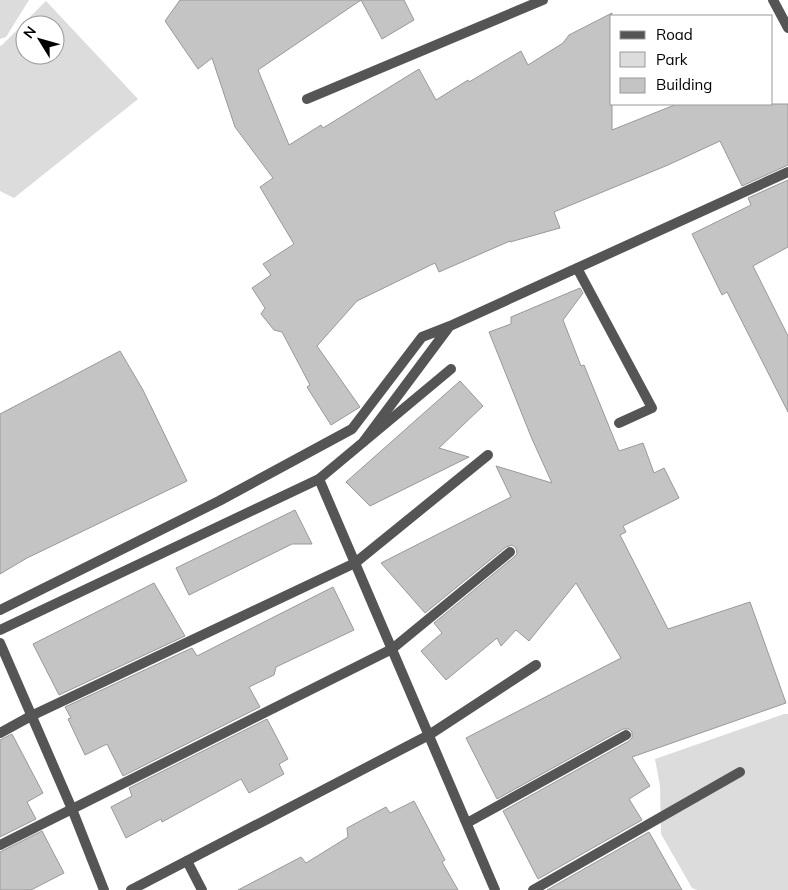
<svg xmlns="http://www.w3.org/2000/svg" width="788" height="890" viewBox="0 0 788 890" font-family="Mulish,sans-serif">
<style>
.green{fill:#dcdcdc;fill-rule:evenodd}
.building{fill:#c4c4c4;stroke:#999}
.lines{fill:none;stroke-linecap:round;stroke-linejoin:round}
.lane{stroke:#555;stroke-width:10}
.street{stroke:#555;stroke-width:10}
</style>
<rect width="100%" height="100%" fill="#fff"/>
<path class="green" d="M0 0H29L6 37 0 39Z
M46 1 138 99 14 198 0 191V46L2 45ZM25 25H55V55H25Z
M784 714H788V890H697L692 888 661 834 660 786 655 759Z"/>
<path class="building" d="M180 0H404L414 20 382 39 361 0 258 70 289 145 321 125 323 128 419 69 436 100 468 80 469 82 521 51 528 65 563 43 569 35 612 13V130L677 104H788V165L742 186 720 141 668 165 554 212 560 228 510 242V241L439 272 435 263 357 301 317 346 360 407 331 425 307 387 310 385 282 332 274 330 261 314 265 308 252 288 271 275 263 264 294 244 260 187 273 178 235 127 212 58 198 69 165 21Z
M788 180V247L753 266 788 336V412L727 292 722 295 692 234 751 205 748 198Z
M580 288 583 293 563 320 581 366 584 365 619 451 643 443 654 473 664 468 679 498 623 526 626 532 620 535 668 629 750 602 786 703 632 757 650 786 629 799 642 820 538 879 503 811 629 741 632 738V732L629 729H623L497 799 466 738 621 658 576 583 529 641 516 630 501 646 497 638 446 680 421 651 442 633 434 623 514 557 517 554 516 548 512 545 506 547 425 613 381 563 511 497 496 466 552 483 532 439 489 332 511 324V317Z
M120 351 143 390 187 481 27 558 0 574V414Z
M460 381 483 406 439 448 469 457 370 506 346 482Z
M295 510 312 544H292L189 595 176 568Z
M154 583 185 636 59 695 33 644Z
M333 587 354 630 276 667 274 675 249 687 260 707 123 776 107 744 85 755 68 719 71 718 65 707 192 648 197 656Z
M267 719 288 759 279 764 284 774 249 793 241 779 162 822 161 819 126 838 111 807 132 796 129 788Z
M12 734 43 793 27 802 36 819 0 837V740Z
M414 801 445 860 442 862 458 890H238L301 857 306 863 348 837 347 828 386 807 390 813Z
M42 831 64 873 31 890H0V852Z
M649 832 682 890H547Z"/>
<g class="lines">
<path class="lane" d="M0 630 319 479 451 369
M0 733 31 716 355 563 488 455
M467 823 626 735
M0 845 392 649 510 552
M187 861 202 890
M533 890 740 772"/>
<path class="street" d="M773 0 788 28
M307 99 543 0
M577 268 652 408 619 423
M364 441 449 327
M319 479 495 890
M0 610 219 501 352 429 422 337 450 326 788 172
M0 643 72 809 104 890
M131 890 429 735 536 665"/>
</g>
<rect x="610" y="15" width="162" height="90" fill="#ffffff" stroke="#999999"/>
<rect x="620" y="31" width="25" height="8" fill="#555555" stroke="#999999"/>
<text x="656" y="40" font-size="15" fill="#000000">Road</text>
<rect x="620" y="52" width="25" height="15" fill="#dcdcdc" stroke="#999999"/>
<text x="656" y="65" font-size="15" fill="#000000">Park</text>
<rect x="620" y="78" width="25" height="15" fill="#c4c4c4" stroke="#999999"/>
<text x="656" y="90" font-size="15" fill="#000000">Building</text>
<g transform="translate(40 40) rotate(307)"><circle r="24" fill="#ffffff" stroke="#999999"/>
<path d="M0-4L9 19L0 12L-9 19Z" fill="#000000"/>
<text y="-8" font-size="14" font-weight="bold" text-anchor="middle" fill="#000000">N</text>
</g>
</svg>
